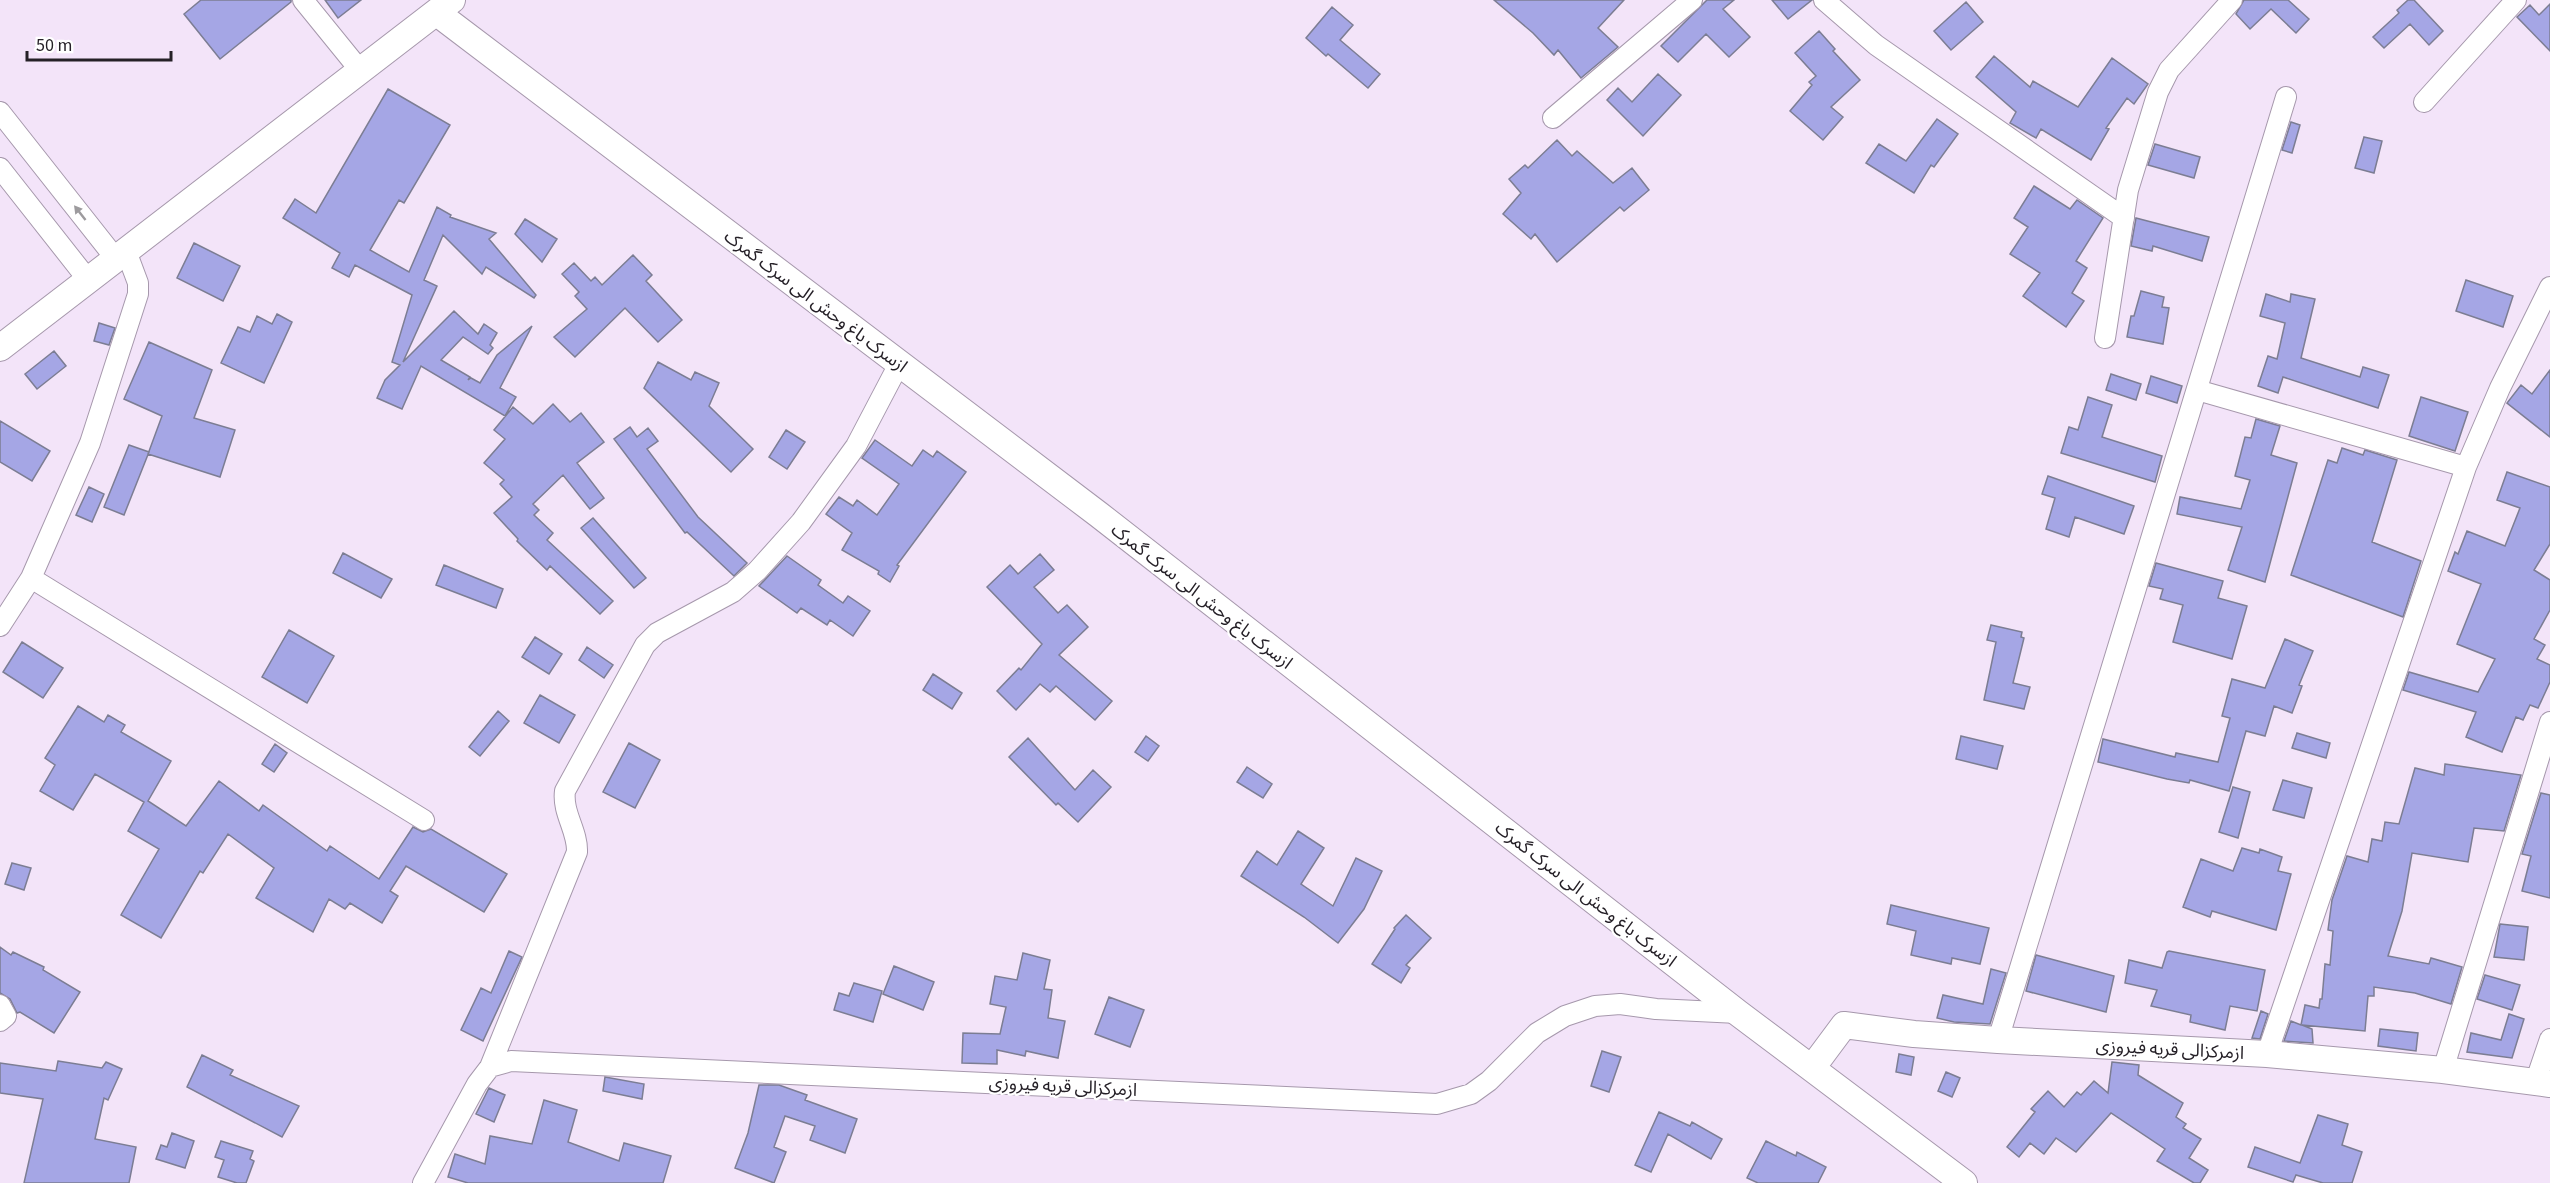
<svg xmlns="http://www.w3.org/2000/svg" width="2550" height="1183" viewBox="0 0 2550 1183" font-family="'Source Sans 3','Noto Sans Arabic',sans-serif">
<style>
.building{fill:#a5a6e5;stroke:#7c7d93;stroke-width:1.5}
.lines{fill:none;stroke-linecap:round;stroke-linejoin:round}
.minor-casing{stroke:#a698ac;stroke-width:22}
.major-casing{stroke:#a698ac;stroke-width:28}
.minor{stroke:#fff;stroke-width:20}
.major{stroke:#fff;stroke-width:26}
.oneway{fill:#9d9b9e}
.labels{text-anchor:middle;stroke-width:4.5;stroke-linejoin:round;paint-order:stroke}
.street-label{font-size:18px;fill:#252027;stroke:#fff}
</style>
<rect width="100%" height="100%" fill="#f3e4f9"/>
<path class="building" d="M201 0H291V2L220 59 184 14Z
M325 0H361L338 18Z
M1494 0H1624L1598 28 1618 47 1581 78 1558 50 1554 55 1533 33Z
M1707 0H1734L1723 9 1750 37 1729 57 1706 34 1678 62 1661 46Z
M1772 0H1812L1788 19Z
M2244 0H2288L2309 19 2296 33 2271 9 2250 29 2236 14Z
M2408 0H2414L2443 31 2429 45 2410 24 2384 48 2373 37 2399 13 2397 10Z
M1966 2 1983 22 1951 50 1934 31Z
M2550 4V51L2517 17 2530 5 2539 15Z
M1332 7 1353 25 1340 40 1380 74 1368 88 1328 54 1326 56 1306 38Z
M1819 31 1835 49 1833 51 1860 80 1831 107 1843 117 1823 140 1790 111 1812 85 1809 82 1816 76 1795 53Z
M1994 56 2030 87 2033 81 2078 107 2112 58 2148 84 2134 104 2127 98 2106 128 2109 129 2091 160 2041 129 2036 138 2010 123 2016 112 1976 77Z
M1658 74 1681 95 1643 136 1607 100 1618 88 1632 102Z
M388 89 450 125 404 203 399 200 370 250 409 272 437 207 451 215 450 217 496 233 489 239 536 295 534 298 486 267 482 274 443 235 424 280 437 286 403 362 454 311 478 334 484 324 497 333 490 345 493 348 488 354 463 337 441 360 470 377 468 380 471 378 480 383 497 355 532 326 500 388 516 397 505 416 421 366 402 409 377 398 385 380 400 365 392 362 412 295 355 265 349 277 332 268 340 253 283 218 295 199 316 213Z
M1937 119 1958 134 1934 167 1931 165 1914 193 1866 163 1879 144 1906 161Z
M2291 122 2300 125 2292 153 2282 150Z
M2364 137 2382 141 2374 173 2355 168Z
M1557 140 1572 156 1577 151 1613 183 1632 168 1649 190 1624 211 1620 207 1557 262 1535 234 1531 239 1503 214 1521 193 1509 179 1525 165 1528 168Z
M2155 144 2200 157 2194 178 2148 165Z
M2034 186 2070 209 2077 200 2103 218 2076 261 2087 268 2072 293 2084 301 2066 327 2023 296 2040 273 2010 254 2028 227 2014 218Z
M2136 218 2209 237 2202 261 2153 246 2152 251 2131 246Z
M525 219 557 239 542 262 515 234Z
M194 243 240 266 223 301 177 278Z
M633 255 652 275 646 281 682 320 658 342 625 308 575 357 554 337 587 309 575 296 579 292 562 274 574 263 591 281 595 277 602 285Z
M2466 280 2513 296 2503 327 2456 311Z
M2141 291 2164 297 2162 307 2169 308 2163 344 2127 337 2131 316H2134Z
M2266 294 2290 302 2291 294 2315 299 2301 358 2360 377 2363 367 2389 375 2378 408 2283 377 2278 393 2258 386 2268 356 2277 359 2285 323 2260 316Z
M277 314 292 322 264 383 221 363 238 327 250 332 257 316 272 324Z
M99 323 115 328 109 345 94 341Z
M149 342 212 370 194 418 235 430 220 477 148 454 162 416 124 399Z
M54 351 66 366 37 389 25 374Z
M658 362 691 380 695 372 719 383 709 406 753 449 731 472 644 388Z
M2550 370V437L2507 403 2521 385 2532 394Z
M2111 374 2141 384 2136 400 2106 390Z
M2151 376 2182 386 2177 403 2146 393Z
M2088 397 2112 405 2102 437 2162 456 2155 482 2061 453 2069 427 2078 430Z
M2421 397 2468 412 2455 451 2409 436Z
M553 404 570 422 581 413 604 442 577 463 604 498 590 509 563 475 533 504 539 510 534 515 553 533 547 540 613 601 600 614 550 566 547 570 517 541 518 539 494 513 512 497 500 484 504 480 484 463 505 439 494 430 513 407 533 424Z
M2256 419 2280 426 2271 455 2297 463 2265 582 2228 570 2242 527 2177 514 2180 497 2241 509 2250 480 2235 476 2245 437 2251 438Z
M0 421 50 451 32 481 0 462Z
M630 427 637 437 648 428 658 441 647 449 698 517 747 563 734 576 687 532 685 533 614 439Z
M786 430 805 442 787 469 769 457Z
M875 440 912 466 923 450 933 457 937 451 966 472 897 565 899 566 890 582 878 574 879 571 842 550 852 533 826 514 839 497 853 506 857 500 877 515 899 484 862 458Z
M129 445 149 452 124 515 104 507Z
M2342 448 2363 455 2365 450 2397 460 2372 542 2421 561 2403 617 2291 575 2328 460 2337 463Z
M2507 472 2550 487V544L2534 570 2550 580V610L2534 639 2545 645 2537 659 2550 665V682L2538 708 2530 705 2523 720 2516 717 2502 752 2466 737 2476 712 2403 690 2409 672 2478 692 2495 659 2457 644 2481 584 2448 571 2455 552 2458 554 2467 531 2505 546 2520 508 2497 500Z
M2048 476 2134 506 2124 534 2075 517 2069 537 2046 529 2055 498 2042 494Z
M89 487 104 494 92 522 76 515Z
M593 518 646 578 634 588 581 528Z
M343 553 392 579 381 598 333 573Z
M1040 554 1054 570 1034 587 1058 613 1067 605 1088 627 1059 655 1112 701 1095 720 1056 686 1050 692 1040 684 1016 710 997 691 1019 668 1021 670 1042 644 987 587 1010 565 1018 574Z
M787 556 821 580 818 585 843 603 848 596 870 611 853 636 830 620 827 625 801 608 797 613 759 586Z
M2156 563 2223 581 2218 598 2247 606 2232 659 2173 642 2183 605 2160 599 2163 589 2149 586Z
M444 565 503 589 496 608 436 585Z
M1991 625 2022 632 2021 637 2024 638 2013 683 2030 687 2024 709 1984 700 1996 642 1987 640Z
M289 630 334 656 307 703 262 677Z
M535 637 562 654 549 674 522 657Z
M2285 639 2313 651 2299 685 2302 686 2292 713 2274 706 2265 736 2246 731 2229 791 2190 780 2189 783 2167 779 2098 762 2103 739 2175 757 2176 753 2218 762 2230 718 2222 716 2232 679 2265 688Z
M22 642 63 668 43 698 3 672Z
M587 647 613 665 604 678 579 660Z
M933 674 962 693 952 709 923 690Z
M540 695 575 715 559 743 524 723Z
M78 706 104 722 108 715 125 725 121 732 171 761 148 801 186 826 219 781 259 811 263 805 327 851 330 846 379 879 413 827 423 832 431 829 507 874 484 912 406 866 390 891 398 896 382 923 350 903 345 909 329 899 313 932 256 898 274 868 228 834 203 873 200 871 161 938 121 915 159 849 128 831 144 802 95 774 73 810 40 791 55 765 45 758Z
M498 711 509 721 480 756 469 747Z
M2297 733 2330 743 2326 758 2292 748Z
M1146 736 1159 746 1148 761 1135 752Z
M1961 736 2003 746 1997 769 1956 759Z
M1028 738 1075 790 1093 770 1111 787 1078 822 1058 803 1056 805 1009 757Z
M629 743 660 760 635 808 603 792Z
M275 744 287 753 274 772 262 764Z
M2445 764 2521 775 2504 831 2474 828 2468 862 2412 853 2402 911 2388 956 2429 964 2431 958 2462 967 2451 1004 2415 993 2374 987V996H2368L2365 1031 2302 1025 2312 1029 2313 1043 2284 1041 2291 1021 2301 1025 2305 1005 2319 1008 2320 999H2322L2325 964 2330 965 2333 931 2328 930 2332 900 2347 856 2368 862 2372 839 2382 841 2385 822 2399 824 2415 768 2444 775Z
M1247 767 1272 784 1263 798 1237 782Z
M2283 780 2312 788 2304 818 2273 810Z
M2233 787 2250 792 2238 838 2219 832Z
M2541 793 2550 795V898L2522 891 2531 856 2522 854Z
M1298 831 1324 848 1301 884 1333 906 1356 858 1382 871 1364 909 1338 943 1304 917 1241 876 1257 851 1277 865Z
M2242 848 2259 853 2260 849 2282 857 2278 871 2291 874 2276 930 2212 911 2210 917 2183 907 2201 859 2233 871Z
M12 863 31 868 24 890 5 884Z
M1891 905 1989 928 1980 964 1952 958 1951 964 1911 955 1916 931 1887 924Z
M1406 915 1431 938 1406 965 1410 968 1401 983 1372 964 1395 929 1394 928Z
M2500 924 2528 927 2524 960 2494 957Z
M0 947 11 955 13 952 44 967 43 970 80 992 54 1033 20 1012 17 1013 10 999 0 993Z
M509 951 522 957 483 1041 461 1030 481 988 491 993Z
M2169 951 2265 970 2257 1011 2230 1006 2225 1030 2190 1022 2191 1015 2151 1006 2157 990 2125 983 2129 960 2162 968 2167 952Z
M1023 953 1050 960 1044 989 1052 990 1048 1018 1065 1021 1058 1058 1026 1051 1025 1056 997 1050V1064L962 1063 963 1033 1000 1034 1006 1007 990 1004 995 976 1017 980Z
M2036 955 2114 976 2106 1012 2026 991Z
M894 966 934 982 923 1010 883 994Z
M1991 969 2006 973 1990 1024 1954 1022 1937 1018 1943 995 1983 1004Z
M2485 975 2520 985 2512 1010 2477 999Z
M854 983 882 991 873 1022 834 1010 839 993 849 996Z
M1109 997 1144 1010 1130 1047 1095 1034Z
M2261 1011 2268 1014 2260 1039 2252 1038Z
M2509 1014 2524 1019 2512 1058 2467 1052 2471 1033 2501 1040Z
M2380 1029 2418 1033 2416 1051 2378 1046Z
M1602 1051 1621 1057 1609 1092 1591 1086Z
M1899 1054 1914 1057 1911 1075 1896 1072Z
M202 1055 233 1070 230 1075 299 1106 282 1137 187 1087Z
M58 1061 102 1068 106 1062 122 1069 108 1100 104 1098 95 1139 136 1147 129 1183H24L43 1099 0 1093V1063L56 1071Z
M2112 1062 2139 1065 2138 1075 2183 1103 2176 1117 2186 1124 2183 1128 2201 1139 2189 1158 2208 1170 2200 1183H2194L2157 1161 2165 1149 2111 1113 2076 1152 2056 1138 2044 1154 2030 1143 2019 1157 2007 1147 2035 1112 2031 1109 2048 1091 2064 1107 2077 1092 2081 1095 2094 1081 2108 1093Z
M1946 1072 1960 1078 1952 1097 1938 1091Z
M605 1077 644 1084 642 1099 603 1091Z
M759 1085H779L807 1095 805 1100 857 1119 845 1153 810 1140 815 1126 785 1116 774 1147 786 1152 774 1183 735 1168 748 1133Z
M489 1088 505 1095 494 1122 476 1114Z
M544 1100 577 1110 568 1142 619 1161 624 1143 671 1156 663 1183H468L448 1177 455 1154 485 1164 490 1136 532 1144Z
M1659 1112 1690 1126 1692 1122 1722 1139 1711 1159 1668 1134 1651 1172 1635 1165Z
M2318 1115 2348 1124 2342 1145 2362 1152 2352 1183H2323L2296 1175 2293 1182 2248 1167 2255 1147 2300 1163Z
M172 1133 194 1141 185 1168 156 1159 161 1145 167 1147Z
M221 1141 253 1151 250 1159 254 1161 246 1183H237L218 1177 224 1160 215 1157Z
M1766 1141 1796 1156 1797 1152 1826 1167 1818 1183H1758L1747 1178Z"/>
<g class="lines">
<g class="minor-casing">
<path id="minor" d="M303 0 359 69
M1824 0 1876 45 2124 218
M2424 102 2516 0
M0 112 116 259
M1553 118 1692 0
M0 168 89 281
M2105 338 2128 190 2158 92 2169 70 2232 0
M2197 390 2466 467
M31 578 424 820
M0 626 31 578 90 443 138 294V283L126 251
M0 1005 6 1016 0 1021
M1998 1040 2286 97
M2267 1054 2466 467 2500 388 2550 287
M490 1067 577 852C578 831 562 813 565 791L645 645 657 633 733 592 757 571 801 522 856 446 899 364
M2443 1070 2550 722
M2535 1083 2550 1039
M423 1183 477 1084 490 1067 511 1061 1437 1104 1471 1094 1489 1081 1537 1033 1565 1016 1595 1006 1620 1004 1656 1009 1738 1013"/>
</g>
<g class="major-casing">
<path id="major" d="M437 13 1098 514 1738 1013 1964 1183
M0 348 452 0
M1812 1068 1844 1025 1914 1034 1998 1040 2267 1054 2443 1070 2550 1084"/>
</g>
<use href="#minor" class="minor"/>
<use href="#major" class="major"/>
</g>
<defs><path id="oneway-solid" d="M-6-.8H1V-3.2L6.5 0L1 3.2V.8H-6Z" transform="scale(1.5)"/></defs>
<use class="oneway" href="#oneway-solid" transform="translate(80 213) rotate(-128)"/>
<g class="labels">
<g class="street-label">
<text transform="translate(816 301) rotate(37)" y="6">ازسرک باغ وحش الی سرک گمرک</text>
<text transform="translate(1202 596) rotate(38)" y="6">ازسرک باغ وحش الی سرک گمرک</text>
<text transform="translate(1586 894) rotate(38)" y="6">ازسرک باغ وحش الی سرک گمرک</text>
<text transform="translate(2170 1049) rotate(3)" y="6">ازمرکزالی قریه فیروزی</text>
<text transform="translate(1063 1086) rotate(3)" y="6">ازمرکزالی قریه فیروزی</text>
</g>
</g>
<path d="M27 51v9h144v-9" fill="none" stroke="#252027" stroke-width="3"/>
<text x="36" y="51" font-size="18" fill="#252027" stroke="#ffffff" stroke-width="4.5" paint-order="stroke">50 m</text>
</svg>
